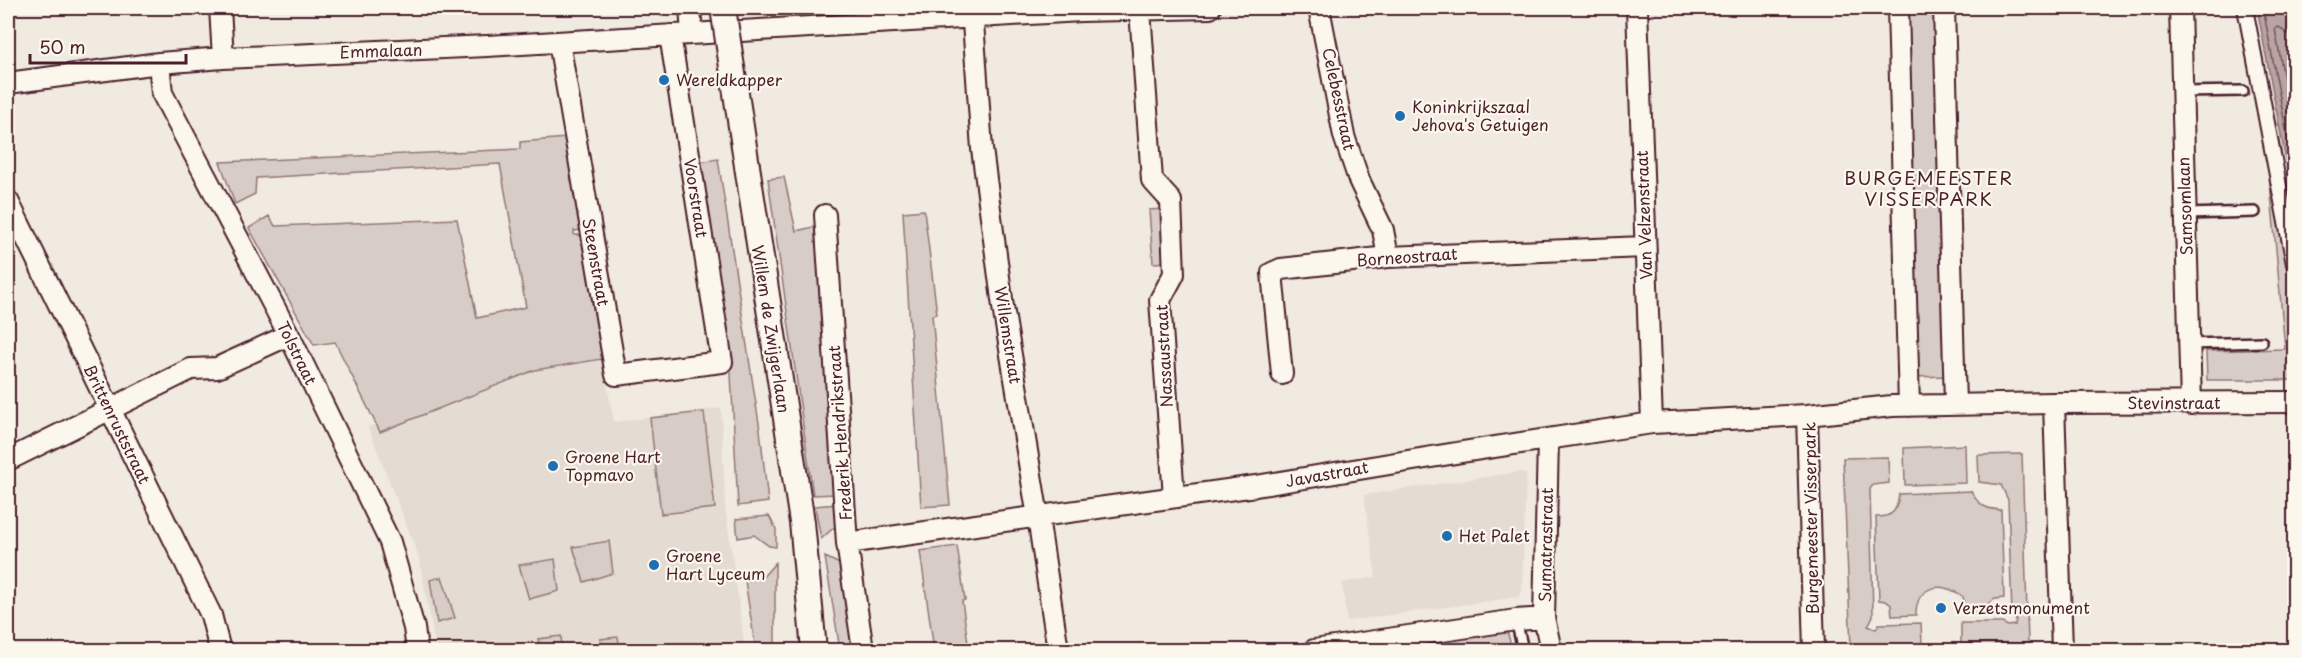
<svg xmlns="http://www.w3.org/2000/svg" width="2302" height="658" viewBox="0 0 2302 658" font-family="'Playpen Sans',sans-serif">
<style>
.built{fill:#e4dbd2}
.green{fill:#d8ccc6;stroke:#917678;stroke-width:1.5}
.water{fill:#b8a4a2;stroke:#8c6f72;stroke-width:1.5}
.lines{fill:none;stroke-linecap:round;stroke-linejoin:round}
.shore{stroke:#76545b;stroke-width:1.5}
.service-casing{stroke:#4a1f2b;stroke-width:14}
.pedestrian-casing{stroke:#4a1f2b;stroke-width:18}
.minor-casing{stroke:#4a1f2b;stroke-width:24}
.tertiary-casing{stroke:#4a1f2b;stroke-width:28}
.service{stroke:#fbf7ec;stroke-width:9}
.pedestrian{stroke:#fbf7ec;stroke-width:14}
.minor{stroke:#fbf7ec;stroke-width:20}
.tertiary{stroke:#fbf7ec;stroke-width:24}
.tertiary-bridge-casing{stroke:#4a1f2b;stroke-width:28;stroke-linecap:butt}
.tertiary-bridge{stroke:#fbf7ec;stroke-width:24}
.poi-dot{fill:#1f6fb2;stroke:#fbf7ec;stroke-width:2}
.labels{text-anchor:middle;stroke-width:4.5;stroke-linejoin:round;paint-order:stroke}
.street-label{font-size:16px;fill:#4a1f2b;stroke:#fbf7ec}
.poi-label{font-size:16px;fill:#4a1f2b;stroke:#fbf7ec;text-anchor:start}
.neighbourhood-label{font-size:18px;letter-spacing:1.5px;fill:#4a1f2b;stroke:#fbf7ec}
</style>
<rect width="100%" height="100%" fill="#f0eae0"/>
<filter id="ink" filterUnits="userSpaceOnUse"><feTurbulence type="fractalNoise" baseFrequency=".0167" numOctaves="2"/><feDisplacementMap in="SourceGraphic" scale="12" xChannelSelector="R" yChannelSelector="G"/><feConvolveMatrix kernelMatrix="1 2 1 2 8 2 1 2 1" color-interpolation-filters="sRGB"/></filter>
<g filter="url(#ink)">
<path class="built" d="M602 359 614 422 721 408 725 505 745 650H436L419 557 368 427 498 378Z
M1519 472 1526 474 1522 591 1518 597 1347 621 1342 583 1376 577 1364 495Z"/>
<path class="green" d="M1905 8H1936L1950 376 1913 377Z
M566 138 582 230 574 231V235H581L602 359 535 370 380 432 335 342 314 345 249 228 269 216 275 226 457 219 477 318 526 307 500 164 256 178 255 194 235 204 220 162 520 149V142Z
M718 159 760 430 768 502 738 506 730 356 699 162Z
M784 177 796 231 818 226 836 494 813 495 768 179Z
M2270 183H2276L2294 290V380H2207L2206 351 2285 349Z
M1165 209 1169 262 1153 263 1149 210Z
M924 210 937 314 932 315 950 505 921 507 903 212Z
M704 412 715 508 661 514 650 418Z
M1965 445 1966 483 1905 485 1904 448Z
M2022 454 2028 643 1961 644V623H2002L2008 626 2015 625 2016 618 2012 614 2008 500 2001 485 1979 482 1978 455Z
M1888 457 1889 483 1873 485 1870 489 1873 616 1868 626 1876 629 1879 624 1921 623 1922 645 1851 648 1843 458Z
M1971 491C1979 506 1985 509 2001 510L2004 598 1995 599 1989 603 1987 612 1966 613 1963 597C1942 580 1916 585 1916 615L1892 616 1891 605 1886 601 1879 600 1876 517C1894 517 1897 510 1899 494Z
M837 504 839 523 821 539 815 506Z
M769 516 776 529V547L769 546 754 535 738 538 736 519Z
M609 541 613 573 584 582 573 547Z
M957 546 965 600 962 601 969 650H934L920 551Z
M825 557 844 566 855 650H840Z
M555 559 559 591 529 599 519 565Z
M775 563V650H756L745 581 762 578Z
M442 577 455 618 437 623 430 580Z
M1499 630 1508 634 1512 650H1364Z
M561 636 562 650H541L538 639Z
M618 637 620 650H603L600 639Z"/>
<path class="water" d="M2257 8H2289L2294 33V204Z"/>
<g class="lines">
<path class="shore" d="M2263 8 2294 172
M2294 35 2286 33 2279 27 2275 29 2294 132"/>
<g class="service-casing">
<path id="service" d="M2182 92 2243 91
M2186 214 2255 212
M2189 344 2262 342
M1516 620 1523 650"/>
</g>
<g class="pedestrian-casing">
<path id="pedestrian" d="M2245 8 2294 264"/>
</g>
<g class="minor-casing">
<path id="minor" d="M220 8 223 58
M690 8 692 33
M972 8 982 149 1003 307 1038 517 1058 650
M1319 8 1344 136 1359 180 1383 230 1388 257
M1637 8 1652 423
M1898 8 1909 406
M1944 8 1955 404
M2180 8 2191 404
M1140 10 1152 180 1171 201 1174 274 1160 300 1174 497
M559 42 616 375 722 362 670 35
M159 63 162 93 289 335 390 542 414 628 417 650
M8 83 159 63 223 58 487 46 1081 11 1210 8
M8 201 211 615 220 650
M825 215 847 543 863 650
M1282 374 1272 273 1281 269 1388 257 1645 247
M2054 403 2294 402
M1807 415 1814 650
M1548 440 1544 618 1551 650
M8 460 191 369 217 368 289 335
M847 543 1256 486 1462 452 1652 423 1807 415 1892 406 2054 403 2062 650
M1314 650 1516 620 1544 618"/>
</g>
<g class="tertiary-casing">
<path id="tertiary" d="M747 166 802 522 814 650"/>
</g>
<use href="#service" class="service"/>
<use href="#pedestrian" class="pedestrian"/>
<use href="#minor" class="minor"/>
<use href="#tertiary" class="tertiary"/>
<g class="tertiary-bridge-casing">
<path id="tertiary-bridge" d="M723 8 747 166"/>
</g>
<use href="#tertiary-bridge" class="tertiary-bridge"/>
</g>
</g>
<g class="poi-dot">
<circle cx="664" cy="80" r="6"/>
<circle cx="1400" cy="116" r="6"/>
<circle cx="553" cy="466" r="6"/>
<circle cx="1447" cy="536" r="6"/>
<circle cx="654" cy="565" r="6"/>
<circle cx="1941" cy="608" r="6"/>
</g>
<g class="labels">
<g class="street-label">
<text transform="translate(381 51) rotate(-2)" y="6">Emmalaan</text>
<text transform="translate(1339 99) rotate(78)" y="6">Celebesstraat</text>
<text transform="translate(696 198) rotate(81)" y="6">Voorstraat</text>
<text transform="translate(2185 206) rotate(-92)" y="6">Samsomlaan</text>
<text transform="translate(1644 215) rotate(-92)" y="6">Van Velzenstraat</text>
<text transform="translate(1407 257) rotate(-4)" y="6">Borneostraat</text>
<text transform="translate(596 262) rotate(80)" y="6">Steenstraat</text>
<text transform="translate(771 329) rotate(81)" y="6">Willem de Zwijgerlaan</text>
<text transform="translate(1008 335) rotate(81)" y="6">Willemstraat</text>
<text transform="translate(297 353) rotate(64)" y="6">Tolstraat</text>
<text transform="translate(1164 356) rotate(-93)" y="6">Nassaustraat</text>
<text x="2174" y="409">Stevinstraat</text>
<text transform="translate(117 424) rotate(64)" y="6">Brittenruststraat</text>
<text transform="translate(840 433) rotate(-94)" y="6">Frederik Hendrikstraat</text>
<text transform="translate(1327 474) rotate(-10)" y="6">Javastraat</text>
<text transform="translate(1811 518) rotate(-91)" y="6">Burgemeester Visserpark</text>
<text transform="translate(1546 545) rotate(-89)" y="6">Sumatrastraat</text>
</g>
<g class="poi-label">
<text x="676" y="86">Wereldkapper</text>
<text x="1412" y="113">Koninkrijkszaal<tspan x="1412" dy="18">Jehova's Getuigen</tspan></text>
<text x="565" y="463">Groene Hart<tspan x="565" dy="18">Topmavo</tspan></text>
<text x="1459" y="542">Het Palet</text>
<text x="666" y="562">Groene<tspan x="666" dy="18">Hart Lyceum</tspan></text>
<text x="1953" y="614">Verzetsmonument</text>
</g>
<g class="neighbourhood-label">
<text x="1929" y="185">BURGEMEESTER<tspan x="1929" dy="21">VISSERPARK</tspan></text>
</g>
</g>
<rect width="2302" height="658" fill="none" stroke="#fbf7ec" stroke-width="30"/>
<rect x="15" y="15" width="2272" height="628" fill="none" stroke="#4a1f2b" stroke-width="2" filter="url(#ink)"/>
<path d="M30 54v9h156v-9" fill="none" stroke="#4a1f2b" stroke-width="3"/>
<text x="39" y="54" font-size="18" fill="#4a1f2b" stroke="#fbf7ec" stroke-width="4.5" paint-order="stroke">50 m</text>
</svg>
